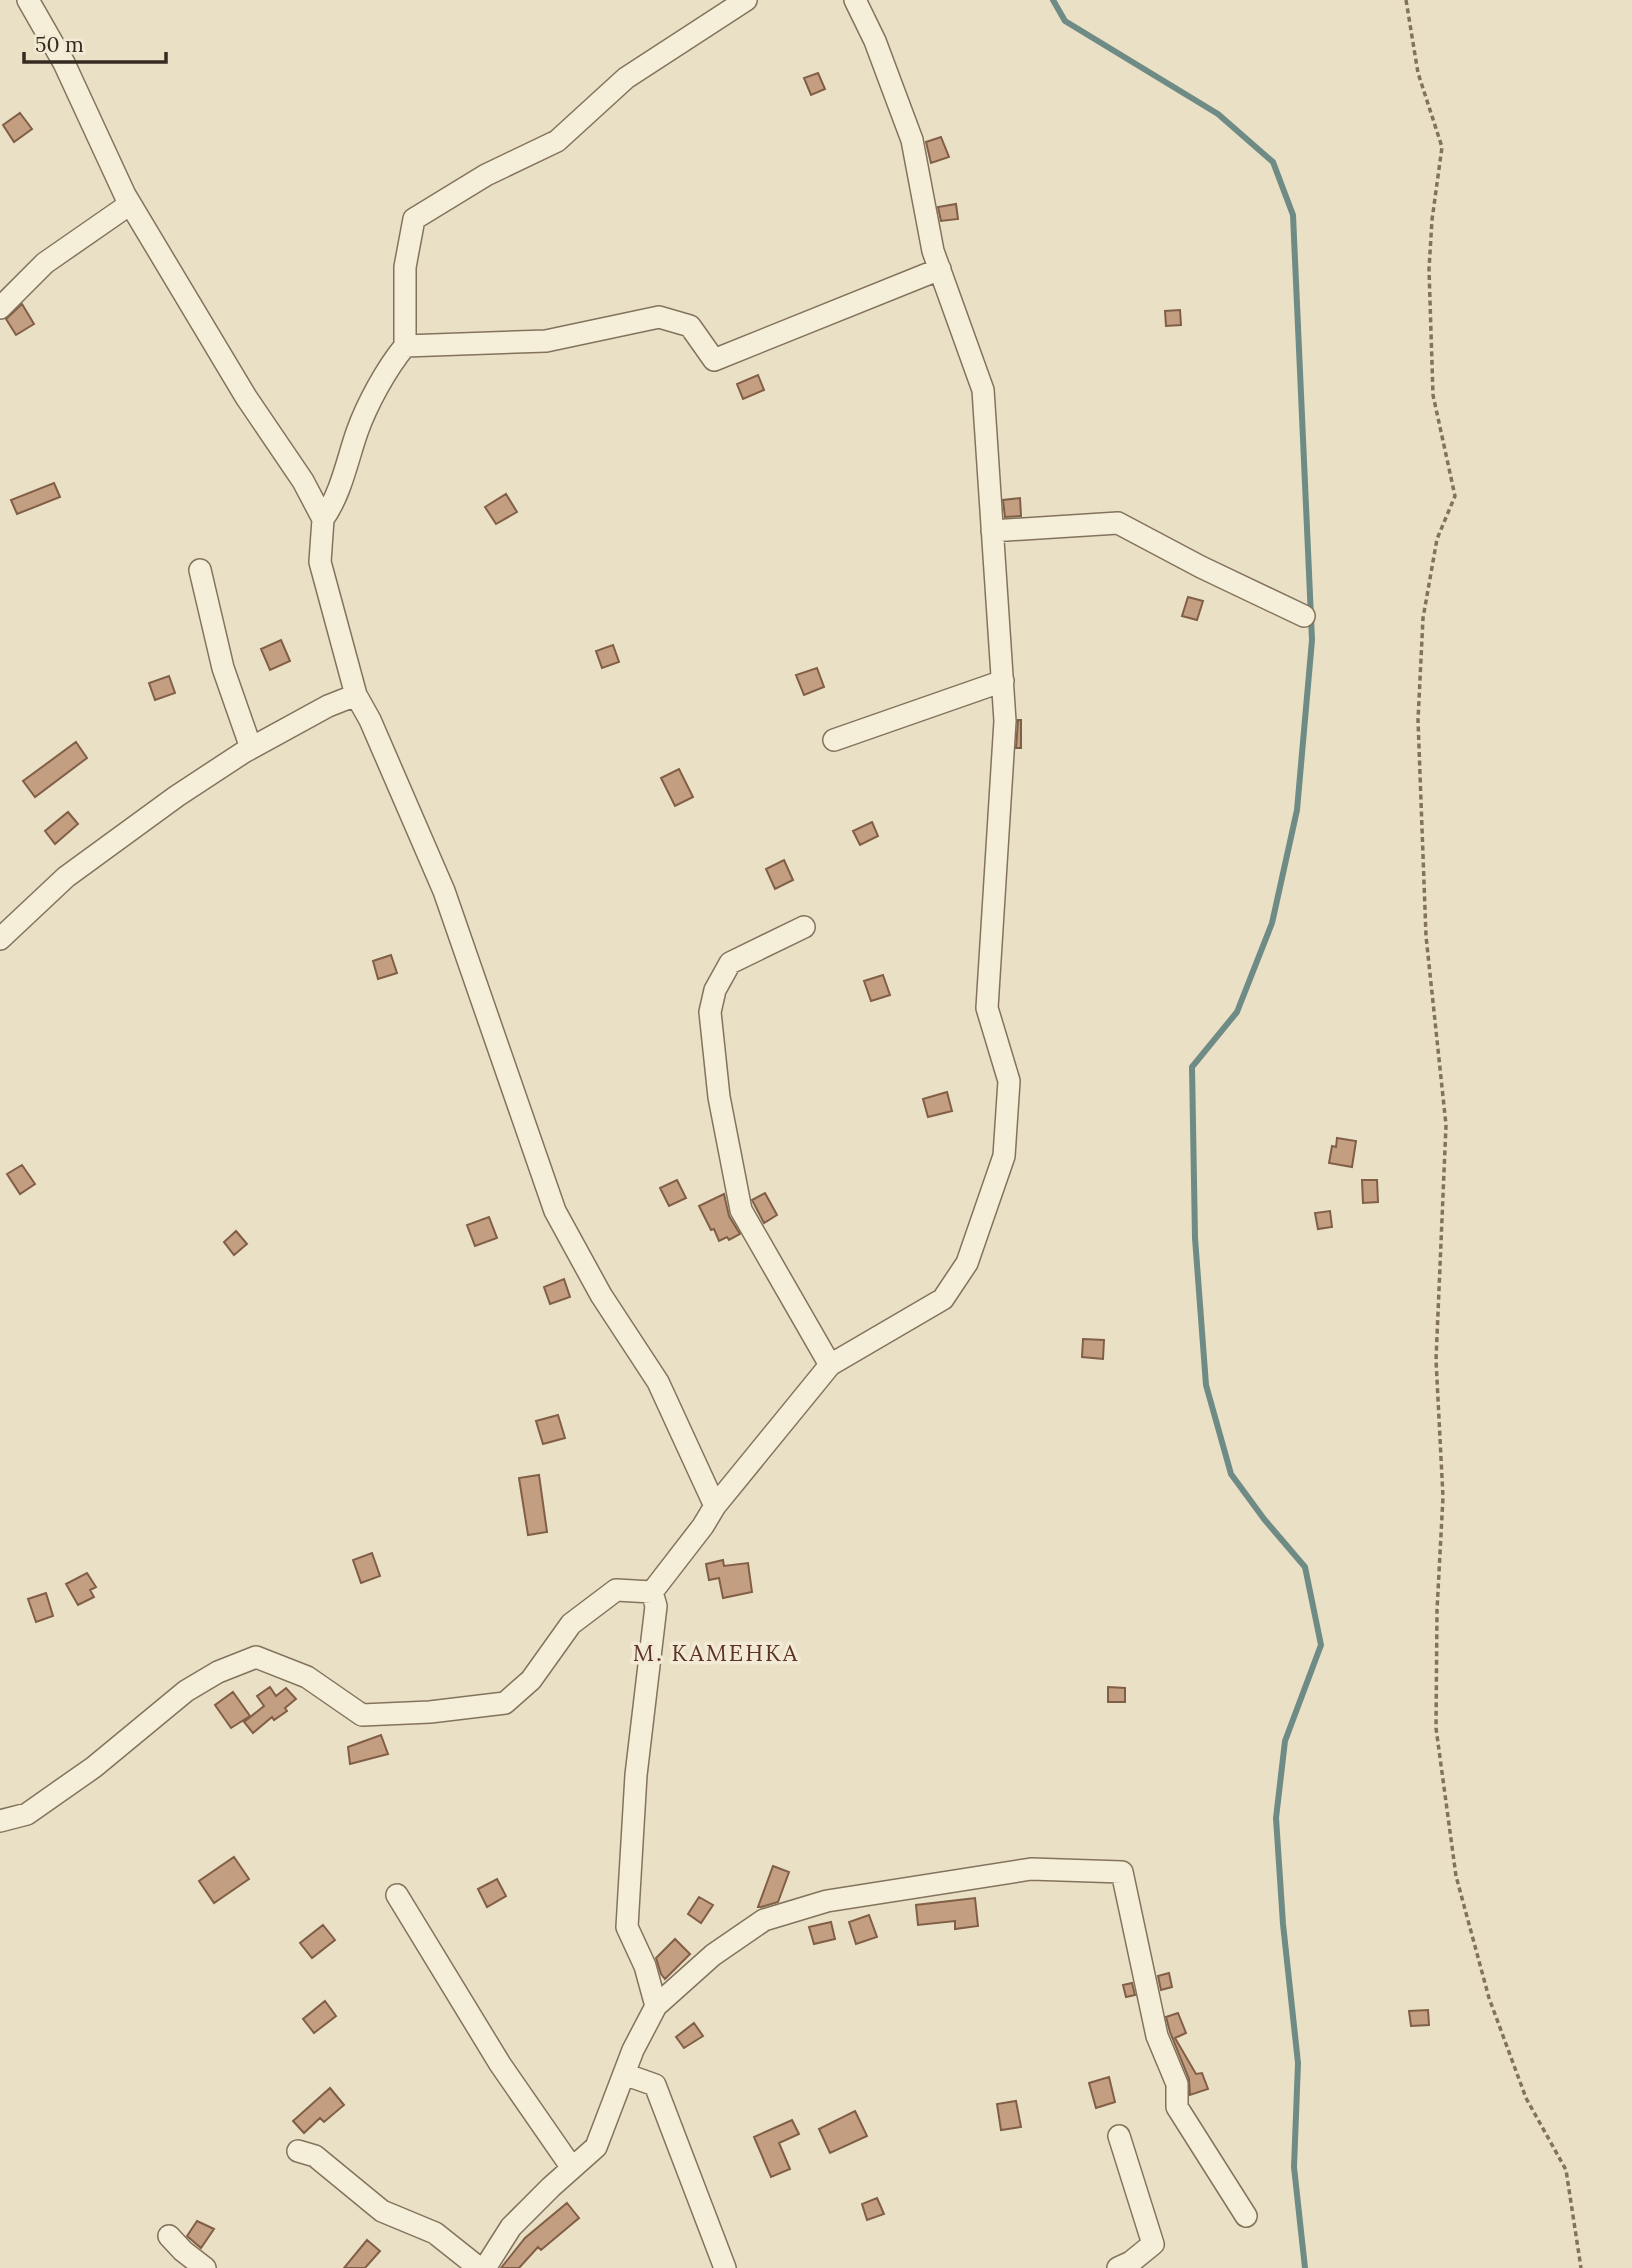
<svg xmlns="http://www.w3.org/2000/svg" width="1632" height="2268" viewBox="0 0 1632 2268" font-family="Lora,serif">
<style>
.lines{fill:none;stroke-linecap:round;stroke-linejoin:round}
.stream{stroke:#6f8b85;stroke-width:6}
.building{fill:#c49e80;stroke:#805f46;stroke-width:2}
.street-casing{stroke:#83735d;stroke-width:24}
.path{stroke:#83735d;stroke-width:3.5;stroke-dasharray:5 3.5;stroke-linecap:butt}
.street{stroke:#f5eed8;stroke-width:21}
.labels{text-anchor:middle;stroke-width:7;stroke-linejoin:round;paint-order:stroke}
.quarter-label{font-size:23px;letter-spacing:2px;fill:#5d3224;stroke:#f2ead5}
</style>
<rect width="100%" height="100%" fill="#eae0c6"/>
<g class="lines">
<path class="stream" d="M1053 0 1065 21 1218 114 1273 162 1293 215 1312 640 1297 810 1272 923 1237 1012 1192 1067 1195 1238 1206 1385 1231 1474 1264 1519 1305 1567 1321 1645 1285 1741 1276 1818 1283 1924 1298 2063 1294 2167 1305 2268"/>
</g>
<path class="building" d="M818 73 825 89 811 95 804 78Z
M20 113 32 129 14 142 3 125Z
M941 137 949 157 931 163 926 142Z
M956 204 958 219 941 221 938 207Z
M22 304 34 324 16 335 6 319Z
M1180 310 1181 325 1166 326 1165 311Z
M758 375 764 390 743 399 737 384Z
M54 483 60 497 17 514 11 500Z
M506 494 517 512 496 524 485 507Z
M1020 498 1021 516 1005 517 1003 500Z
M1188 597 1203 601 1197 620 1182 616Z
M281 640 290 661 270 670 261 649Z
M613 645 619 662 602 668 596 651Z
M817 668 824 687 804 695 796 675Z
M169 676 175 693 155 700 149 683Z
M1018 720H1021V748H1016Z
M76 742 87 758 35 797 23 781Z
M679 769 693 797 675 806 661 778Z
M68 812 78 824 55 844 45 831Z
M872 822 878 836 860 845 853 831Z
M784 860 793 880 775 889 766 869Z
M391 955 397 973 378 979 373 961Z
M883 975 890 995 871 1001 864 981Z
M947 1092 952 1111 928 1117 923 1099Z
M1337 1138 1356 1141 1352 1167 1329 1163 1332 1146 1336 1147Z
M22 1165 35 1184 20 1194 7 1174Z
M677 1180 686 1198 669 1206 660 1188Z
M1362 1180H1377L1378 1202 1363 1203Z
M765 1193 777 1215 764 1223 752 1200Z
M724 1194 729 1216 740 1234 729 1240 727 1237 719 1241 714 1229 711 1230 699 1206Z
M1330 1211 1332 1227 1318 1229 1315 1213Z
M489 1217 497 1238 475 1246 467 1225Z
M236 1231 247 1244 234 1255 224 1242Z
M564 1279 570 1297 550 1304 544 1287Z
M1083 1339 1104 1340 1103 1359 1082 1357Z
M558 1415 565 1438 543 1444 536 1421Z
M539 1475 547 1532 528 1535 519 1478Z
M372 1553 380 1576 361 1583 353 1560Z
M723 1560 724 1566 748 1563 752 1592 723 1598 719 1578 709 1580 706 1564Z
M87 1573 96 1587 90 1590 94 1597 78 1605 66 1584Z
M46 1593 53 1616 36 1622 28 1599Z
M270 1687 276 1696 286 1688 296 1699 285 1708 287 1711 274 1720 272 1717 253 1733 244 1722 264 1706 257 1696Z
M1108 1687 1125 1688V1702H1108Z
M233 1692 250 1716 231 1728 215 1705Z
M381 1735 388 1754 350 1764 348 1747Z
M234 1857 249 1879 214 1903 199 1881Z
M773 1866 789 1872 778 1902 761 1907H758Z
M497 1879 506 1896 487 1907 478 1889Z
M699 1897 713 1905 701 1923 688 1914Z
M975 1898 978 1926 955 1929V1921L918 1925 916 1905Z
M869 1915 877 1937 856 1944 849 1922Z
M831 1922 835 1939 814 1944 809 1927Z
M323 1925 335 1940 312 1958 300 1943Z
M675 1939 690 1954 665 1979 661 1974 656 1958Z
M1169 1973 1172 1987 1161 1990 1158 1976Z
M1132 1983 1135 1995 1126 1997 1123 1985Z
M325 2001 336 2016 314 2033 303 2019Z
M1428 2010 1429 2025 1411 2026 1409 2011Z
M1178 2013 1186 2033 1175 2038 1196 2074 1202 2073 1208 2089 1190 2095 1189 2079 1170 2032 1166 2017Z
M694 2023 703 2036 684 2048 676 2037Z
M1109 2077 1115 2102 1096 2108 1089 2083Z
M330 2088 344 2105 324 2122 320 2118 304 2133 293 2121Z
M1016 2101 1021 2127 1001 2130 997 2104Z
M855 2111 867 2136 830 2153 819 2129Z
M792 2120 799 2134 779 2143 790 2169 771 2177 754 2137Z
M877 2198 884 2214 867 2220 862 2204Z
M567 2203 579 2218 541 2250 538 2247 519 2268H501L525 2238Z
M197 2221 214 2229 201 2248 187 2236Z
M367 2240 380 2251 365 2268H344Z"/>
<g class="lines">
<g class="street-casing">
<path id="street" d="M28 0 64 63 125 195 246 397 303 481 323 519 320 562 356 695
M0 308 45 263 130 204
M405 346 546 341 659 317 690 326 714 360 940 269
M323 519C341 494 347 461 357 432 367 404 386 369 405 346V267L414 219 486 175 557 141 626 78 746 0
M992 531 1118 523 1201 567 1304 616
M200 570 223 668 251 748
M834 740 1003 681
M804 927 730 963 715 990 710 1012 719 1097 741 1210 830 1365
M0 939 66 877 177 796 244 752 328 706 356 695 370 720 444 891 555 1211 601 1295 658 1382 715 1506 703 1526 652 1592
M715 1506 830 1365 943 1299 967 1263 1004 1156 1009 1081 987 1008 1005 721 983 390 933 251 912 140 875 41 855 0
M0 1821 27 1814 94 1767 186 1691 218 1672 256 1657 307 1677 362 1715 430 1712 505 1703 531 1680 571 1624 616 1590 652 1592 656 1606 636 1775 627 1927 645 1966 656 2006 633 2050 596 2147 551 2187 511 2227 485 2268
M397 1895 500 2064 572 2168
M656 2006 713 1955 764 1920 827 1901 1031 1869 1122 1872 1157 2036 1177 2084V2107L1246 2216
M624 2074 655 2085 725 2268
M298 2151 315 2156 382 2211 435 2233 479 2268
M169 2236 183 2251 205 2268
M1118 2268 1131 2262 1153 2244 1119 2136"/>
</g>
<path class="path" d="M1406 0 1418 73 1442 147 1432 220 1429 269 1433 395 1455 496 1437 539 1423 618 1418 720 1426 936 1446 1125 1436 1360 1443 1497 1437 1610 1436 1728 1456 1876 1489 1998 1526 2098 1566 2170 1581 2268"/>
<use href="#street" class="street"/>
</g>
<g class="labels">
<g class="quarter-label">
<text x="716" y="1661">М. КАМЕНКА</text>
</g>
</g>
<path d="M24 52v10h142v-10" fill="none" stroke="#352b20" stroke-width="3.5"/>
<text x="35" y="52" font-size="21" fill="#352b20" stroke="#f2ead5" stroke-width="5" paint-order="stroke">50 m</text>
</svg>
